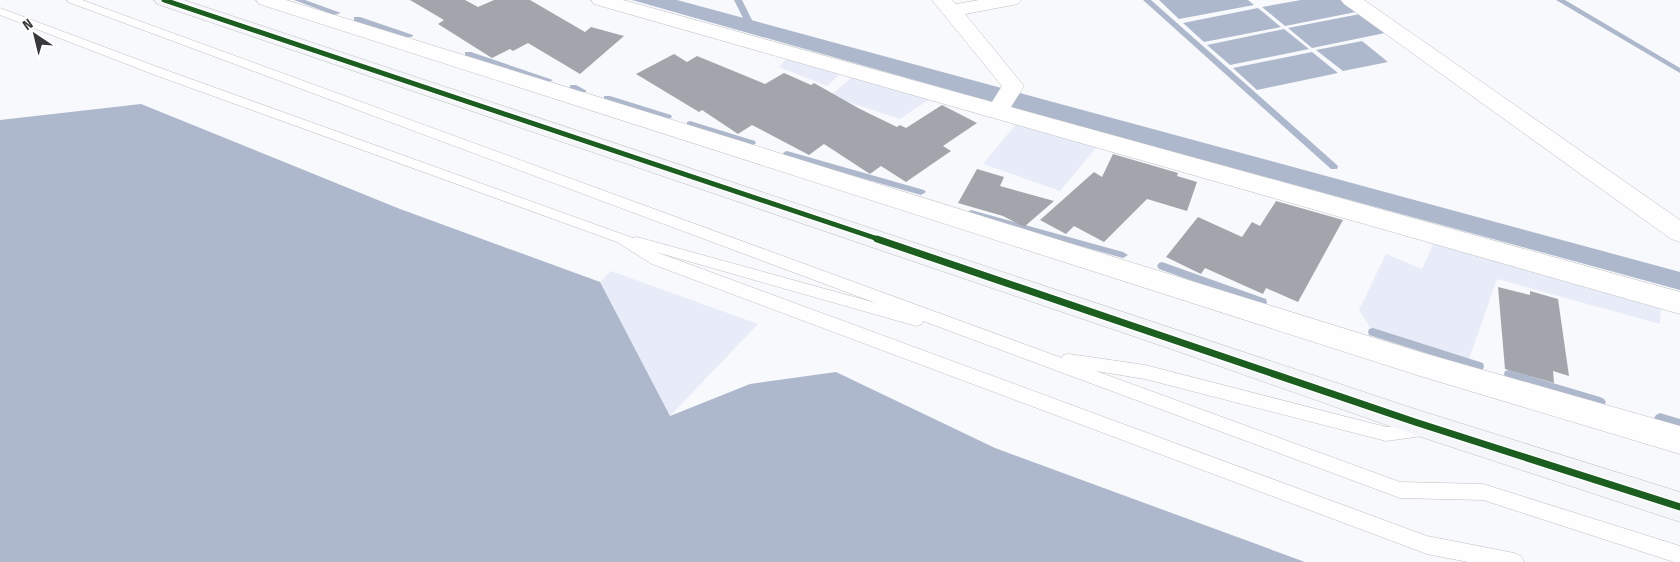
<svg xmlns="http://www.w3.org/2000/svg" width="1680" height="562" viewBox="0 0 1680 562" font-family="'Fira Sans Condensed',sans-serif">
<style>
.green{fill:#e7ecf8}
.water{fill:#aeb8cc}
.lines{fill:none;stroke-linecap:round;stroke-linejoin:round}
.stream{fill:#aeb8cc;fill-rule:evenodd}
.building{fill:#a2a5ab}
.lane-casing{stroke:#bebfc1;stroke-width:1}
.street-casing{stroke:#bebfc1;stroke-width:1}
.secondary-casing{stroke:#bebfc1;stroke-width:1}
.lane{fill:#fefeff;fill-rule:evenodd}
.street{fill:#fefeff;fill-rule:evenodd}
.secondary{fill:#f4f6f9;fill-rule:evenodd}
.cycleway-far1-casing{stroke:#fff;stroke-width:8}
.cycleway-casing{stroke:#fff;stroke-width:10}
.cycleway-far1{stroke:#1b5e20;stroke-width:5}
.cycleway{stroke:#1b5e20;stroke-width:7}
</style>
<rect width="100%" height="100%" fill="#f8f9fc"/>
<path class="green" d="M786 59 840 74 827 86 779 67Z
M853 76 930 99 900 119 830 96Z
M1017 123 1099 144 1060 191 983 164Z
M400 209 600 282 611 271 758 324 670 416Z
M1435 240 1661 306 1660 324 1497 279 1468 362 1373 332 1359 310 1386 254 1422 269Z"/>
<path class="water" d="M632 0H677L1680 272V290L1013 108Z
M1159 0H1248L1254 5 1179 19Z
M1301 0H1340L1356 12 1285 26 1262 7Z
M1258 8 1281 27 1204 42 1183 23Z
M1360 14 1385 33 1312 48 1288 28Z
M1284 29 1309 49 1230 65 1207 45Z
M1362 41 1388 62 1343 71 1316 50Z
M1312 52 1338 73 1257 90 1233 68Z
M141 104 400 209 600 282 670 416 750 384 836 372 995 448 1305 562H0V120Z"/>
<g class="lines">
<path class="stream" d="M294 0H305L341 13 334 15Z
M734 0H742L752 20 751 22H745Z
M1143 0H1151L1337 165 1338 167 1337 169H1331Z
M1556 0H1565L1680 68V73Z
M354 17H360L413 35 412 37H406L354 21Z
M465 52H471L553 80 549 82H546L465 56Z
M570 85H576L587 91 583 93 570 89Z
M604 96H610L671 115 672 117 668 120 665 119 604 100Z
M690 121 755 141 756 143 752 146 687 126V122Z
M787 151 924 190 926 192 921 195 784 156 783 154 784 152Z
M971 210 1123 252 1128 255 1123 258 968 215 966 213Z
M1162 262 1266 299 1267 302 1266 305 1262 306 1159 269 1157 266 1159 263Z
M1373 328 1483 363 1484 366 1483 369 1479 370 1369 335 1368 332 1369 329Z
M1509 370 1600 397 1604 399 1606 402 1604 405 1600 407 1505 377 1504 374 1505 371Z
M1660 413 1680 419V429L1656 421 1654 418 1656 415Z"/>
</g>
<path class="building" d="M410 0H465L478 7 494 0H530L585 32 591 27 624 36 580 74 528 43 513 51 510 49 492 58 438 24 444 20Z
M674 54 687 62 697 56 765 84 784 73 811 85 814 83 860 109 897 127 900 125 906 128 942 105 977 123 943 146 951 151 906 182 881 166 870 174 824 144 809 155 752 125 738 134 702 110 699 112 636 74Z
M1113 154 1178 173 1177 176 1197 182 1187 211 1147 199 1104 242 1074 226 1066 234 1040 220 1094 172 1102 177Z
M977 169 1004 177 1000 186 1054 201 1024 227 1003 216 958 203Z
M1276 201 1343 220 1298 302 1266 288 1263 294 1205 268 1201 274 1166 257 1198 217 1242 237 1252 222 1260 226Z
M1498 287 1530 295V291L1558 299 1569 376 1553 371 1554 383 1505 369Z"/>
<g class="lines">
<g class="lane-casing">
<path id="lane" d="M67 0H82L1062 358 1063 355 1069 354 1145 365 1386 427 1424 423 1430 425 1433 430 1430 435 1386 441 1145 379 1096 371 1400 482 1483 484 1680 546V562H1674L1483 500 1400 498 923 321 922 324 916 326 656 252 1427 536 1514 553 1521 556 1524 562H1468L1427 554 652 264 617 242 155 75 0 15V8L163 69 633 238 637 237 876 303 68 2Z"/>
</g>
<g class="street-casing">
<path id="street" d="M256 0H286L1420 352 1680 426V454L1420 376 259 4Z
M591 0H623L992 102 1002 86 932 0H952L956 4 979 0H1021L1018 4 965 14 1024 86 1011 107 1680 292V314L594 4Z
M1341 0H1364L1680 220V242L1671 239 1344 4Z"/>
</g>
<g class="secondary-casing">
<path id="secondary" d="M154 0H184L1415 409 1680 492V522L1415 435 1168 348 157 4Z"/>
</g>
<use href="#lane" class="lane"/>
<use href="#street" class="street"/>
<use href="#secondary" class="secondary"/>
<g class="cycleway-far1-casing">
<path id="cycleway-far1" d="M164 0 881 240"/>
</g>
<g class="cycleway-casing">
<path id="cycleway" d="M877 239 1415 422 1680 507"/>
</g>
<use href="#cycleway-far1" class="cycleway-far1"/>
<use href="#cycleway" class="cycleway"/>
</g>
<g transform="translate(35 35) rotate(325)" stroke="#ffffff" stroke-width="4" paint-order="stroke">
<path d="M0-4L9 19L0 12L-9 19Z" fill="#38393b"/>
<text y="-8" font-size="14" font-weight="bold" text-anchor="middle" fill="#38393b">N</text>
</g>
</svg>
